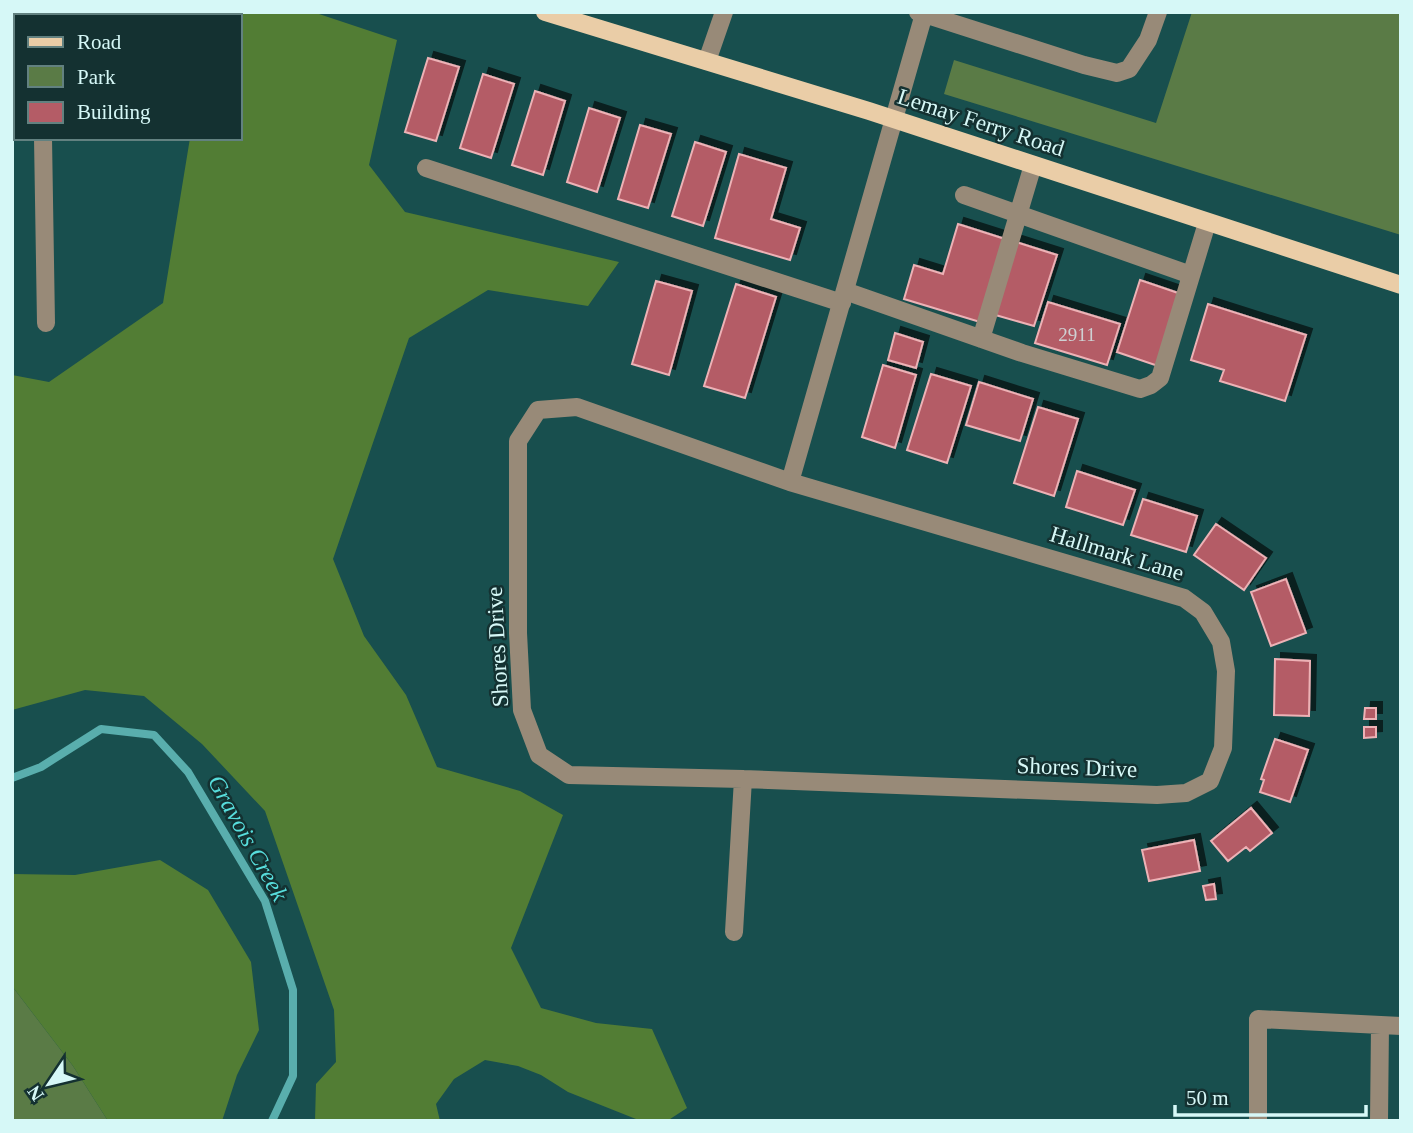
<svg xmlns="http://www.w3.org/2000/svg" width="1413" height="1133" viewBox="0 0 1413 1133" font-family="'Times New Roman',serif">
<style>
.green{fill:#5a7b46}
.forest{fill:#527d34}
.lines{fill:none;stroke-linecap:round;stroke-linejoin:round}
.stream{stroke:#59aead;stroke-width:8}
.building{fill:#b45c66;stroke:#edb2b6;stroke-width:2;filter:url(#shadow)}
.minor{stroke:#988a78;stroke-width:18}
.major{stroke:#eacda7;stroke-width:18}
.labels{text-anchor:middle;stroke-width:5;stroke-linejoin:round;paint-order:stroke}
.number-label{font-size:19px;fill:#ced1d3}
.street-label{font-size:23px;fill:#d6f8f7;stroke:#143131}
.water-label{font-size:24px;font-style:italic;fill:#57dddc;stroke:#143131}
</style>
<defs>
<filter id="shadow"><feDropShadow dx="6" dy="-6" stdDeviation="0" flood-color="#0009"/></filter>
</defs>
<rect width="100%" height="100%" fill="#184f4e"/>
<path class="green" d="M1192 12H1401V235L944 94 954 60 1156 123Z
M12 986 73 1066 108 1121H12Z"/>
<path class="forest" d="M234 12H313L397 40 369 165 405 212 619 262 588 306 488 290 409 338 333 559 364 636 406 695 437 767 520 791 563 815 511 948 541 1008 596 1023 652 1029 687 1108 667 1121H641L568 1092 541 1075 518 1066 485 1060 454 1079 436 1104 440 1121H315L316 1084 336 1062 334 1010 265 811 202 744 144 696 85 690 12 710V375L49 382 163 303 190 138H240V16H232Z
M160 860 208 890 251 962 259 1030 237 1075 222 1121H108L73 1066 12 986V874L75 875Z"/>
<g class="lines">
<path class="stream" d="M12 778 41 767 101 729 154 735 188 772 265 901 293 990V1076L272 1121"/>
</g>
<path class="building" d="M428 58 459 67 436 141 405 132Z
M483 74 514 84 491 158 460 148Z
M535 91 565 101 543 175 512 165Z
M589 108 620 118 597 192 567 182Z
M640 125 671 134 648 208 618 199Z
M695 142 726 152 703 226 672 216Z
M739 154 786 168 771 219 800 228 790 260 715 238Z
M958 224 1005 239 980 322 904 299 914 265 943 274Z
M1016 242 1057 255 1034 326 992 314Z
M1140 280 1181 294 1158 366 1117 352Z
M656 281 692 291 669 375 632 364Z
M736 284 776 297 745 398 704 386Z
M1048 302 1120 324 1107 365 1035 343Z
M1208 304 1306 335 1285 401 1220 381 1224 370 1191 360Z
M895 333 923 342 916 368 888 360Z
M883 365 916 375 895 448 862 437Z
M931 374 971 386 947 463 907 450Z
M979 382 1033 399 1020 441 966 425Z
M1038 407 1078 419 1054 496 1014 483Z
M1077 471 1135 490 1123 525 1066 507Z
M1143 499 1197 516 1186 552 1131 535Z
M1216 524 1266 558 1244 590 1194 555Z
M1286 579 1306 633 1271 646 1251 592Z
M1275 659 1310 661 1309 716 1274 715Z
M1365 708H1376V719H1364Z
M1364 727H1376V737L1364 738Z
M1275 739 1308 750 1290 802 1260 792 1264 780 1261 779Z
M1251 808 1272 833 1250 851 1246 847 1228 861 1211 841Z
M1194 840 1200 871 1149 881 1142 850Z
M1214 884 1216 899 1206 900 1203 886Z"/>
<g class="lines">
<path class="minor" d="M918 12 1084 65 1117 73 1129 69 1148 40 1158 12
M44 16 45 12
M707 61 724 12
M43 138 46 323
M426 168 842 303
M964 195 1191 275
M845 291 1022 353 1140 389 1151 385 1160 378 1207 223
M981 339 1033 165
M577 407 790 482 1184 598 1203 612 1221 642 1226 671 1223 748 1210 781 1186 793 1157 795 743 779 569 775 539 755 522 710 518 633V441L538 410Z
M790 482 924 14
M734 932 743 779
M1258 1121V1019L1401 1026
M1379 1121 1380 1025"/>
<path class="major" d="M545 12 869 111 1401 285"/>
</g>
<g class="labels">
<g class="number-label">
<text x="1077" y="341">2911</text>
</g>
<g class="street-label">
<text transform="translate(981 122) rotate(18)" y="8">Lemay Ferry Road</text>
<text transform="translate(1117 553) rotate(17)" y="8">Hallmark Lane</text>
<text transform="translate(497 647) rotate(-93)" y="8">Shores Drive</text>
<text transform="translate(1077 767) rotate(2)" y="8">Shores Drive</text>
</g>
<g class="water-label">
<text transform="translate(248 838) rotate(61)" y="8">Gravois Creek</text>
</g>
</g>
<rect width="1413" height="1133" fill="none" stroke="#d6f8f7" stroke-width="28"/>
<rect x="14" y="14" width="228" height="126" fill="#143131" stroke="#628180" stroke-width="2"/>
<rect x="28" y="37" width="35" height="10" fill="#eacda7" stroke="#628180" stroke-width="2"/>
<text x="77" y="49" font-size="21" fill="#d6f8f7">Road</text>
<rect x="28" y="66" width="35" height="21" fill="#5a7b46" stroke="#628180" stroke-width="2"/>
<text x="77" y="84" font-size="21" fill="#d6f8f7">Park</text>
<rect x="28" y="102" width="35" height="21" fill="#b45c66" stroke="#628180" stroke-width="2"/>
<text x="77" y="119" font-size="21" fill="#d6f8f7">Building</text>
<g transform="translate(49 1084) rotate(235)" stroke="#143131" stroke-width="5" paint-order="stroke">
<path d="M0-5L12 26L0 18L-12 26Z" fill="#d6f8f7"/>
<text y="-10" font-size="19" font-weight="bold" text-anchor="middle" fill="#d6f8f7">N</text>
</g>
<path d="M1175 1105v10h191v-10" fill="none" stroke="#d6f8f7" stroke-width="3.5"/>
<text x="1186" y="1105" font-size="21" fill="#d6f8f7" stroke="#143131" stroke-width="5" paint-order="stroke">50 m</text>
</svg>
